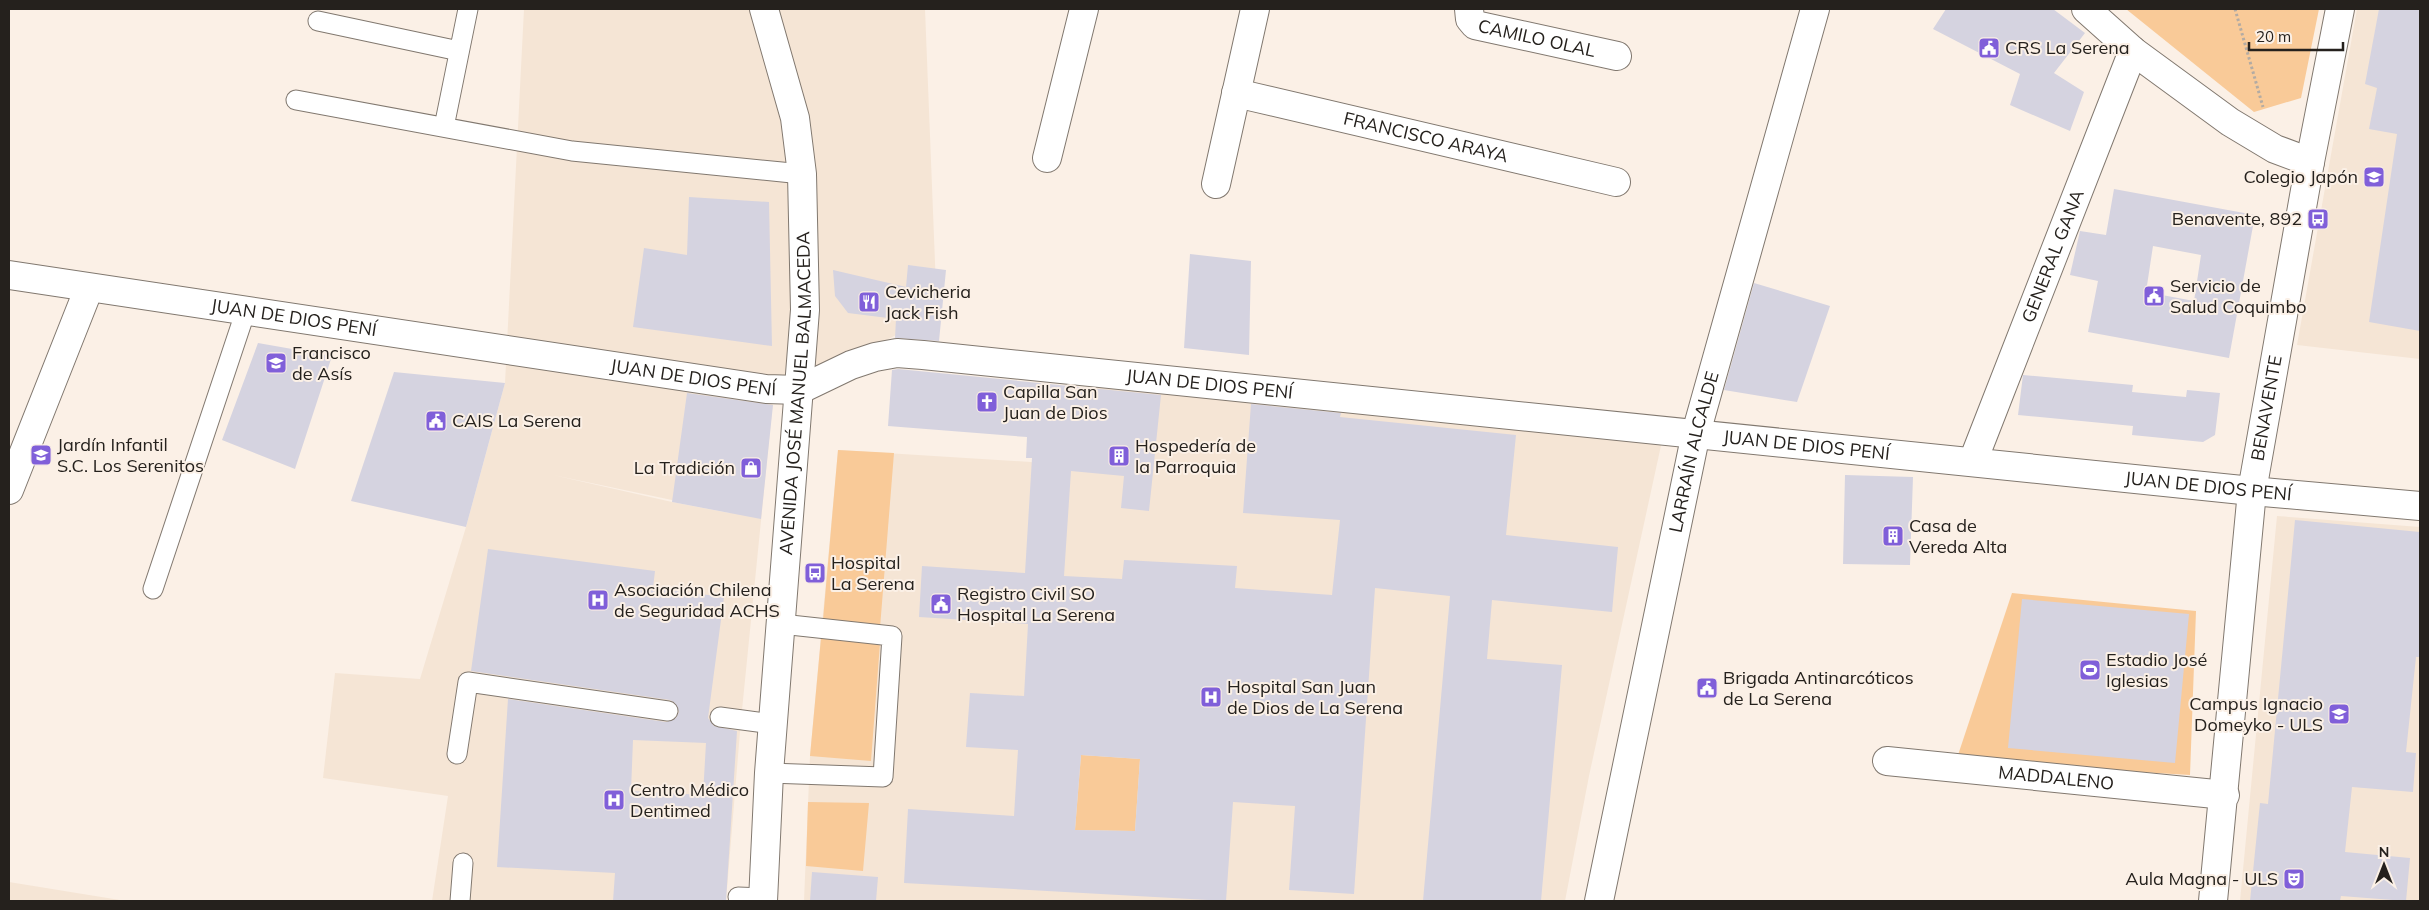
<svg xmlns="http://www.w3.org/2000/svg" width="2429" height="910" viewBox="0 0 2429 910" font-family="Mulish,sans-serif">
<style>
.built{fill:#f5e5d5;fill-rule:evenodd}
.green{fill:#f9ca98}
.building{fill:#d5d3e0;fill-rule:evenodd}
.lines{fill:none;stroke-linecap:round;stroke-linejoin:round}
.lane-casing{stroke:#81786f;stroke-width:21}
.street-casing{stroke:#81786f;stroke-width:30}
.secondary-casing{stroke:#81786f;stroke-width:30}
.primary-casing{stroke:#81786f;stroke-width:30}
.path{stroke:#b3aba3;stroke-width:3;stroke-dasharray:2.5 2.5;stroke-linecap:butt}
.lane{stroke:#fff;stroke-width:19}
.street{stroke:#fff;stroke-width:28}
.secondary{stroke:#fff;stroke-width:28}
.primary{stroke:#fff;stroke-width:28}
.labels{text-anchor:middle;stroke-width:4;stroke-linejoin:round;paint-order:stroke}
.street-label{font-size:18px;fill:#25211d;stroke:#fbf0e6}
.poi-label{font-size:18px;fill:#25211d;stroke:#fbf0e6;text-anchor:start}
</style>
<rect width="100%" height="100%" fill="#fbf0e6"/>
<path class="built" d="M524 9H925L937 313 773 401 741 720 726 901H432L448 796 323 778 335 673 420 679 466 527 505 383ZM553 475 729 512V513L672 502Z
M2357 9H2420V359L2297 345Z
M1098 376 1662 441 1589 776 1565 901H804L810 756 838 450 1031 462 1087 468Z
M2277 516 2420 527V901H2240Z
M9 882 126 901H9Z"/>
<path class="green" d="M2126 9H2319L2301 98 2254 112Z
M838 450 894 453 880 628 823 620Z
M2012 593 2196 611 2190 775 1956 761Z
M821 638 880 643 871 761 810 756Z
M1081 755 1140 759 1135 831 1075 830Z
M808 802 869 803 863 871 806 866Z"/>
<path class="building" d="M1946 9H2053L2085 33 2054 73 2084 92 2070 131 2010 105 2020 74 1933 29Z
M2379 9H2420V331L2369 322 2397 134 2369 129 2377 88 2365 84Z
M2114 189 2255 215 2229 358 2088 332 2098 281 2070 275 2080 231 2106 235ZM2153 246 2201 255 2194 301 2146 292Z
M689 197 769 202 772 346 633 327 644 248 687 255Z
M1190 254 1251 261 1249 355 1184 348Z
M908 265 946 270 939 341 895 338 896 319 848 313 835 296 833 270 906 287Z
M1754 283 1830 306 1797 402 1724 390Z
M258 343 332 356 295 469 222 440Z
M898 369 1161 395 1149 511 1121 508 1124 476 1071 471 1064 576 1122 579 1124 560 1237 566 1235 588 1332 595 1340 520 1243 513 1251 404 1341 413 1340 417 1516 435 1506 535 1618 547 1612 612 1492 600 1487 659 1562 665 1541 901H1423L1450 596 1375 588 1354 894 1289 890 1295 806 1233 802 1226 901 904 883 908 809 1014 816 1018 750 966 747 970 693 1024 696 1028 624 919 617 922 566 1025 573 1032 458H1026L1027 437 888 426 892 370ZM1081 755 1140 759 1135 831 1075 830Z
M394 372 505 383 466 527 351 501Z
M2023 375 2133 385 2132 392 2186 397 2187 390 2220 393 2215 435 2203 442 2132 435 2133 426 2018 415Z
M687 393 773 405 761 519 672 502Z
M1845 475 1913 477 1910 565 1843 564Z
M2295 520 2420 532V638L2419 657H2416L2406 752 2416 753 2413 792 2352 787 2345 852 2410 858 2406 901 2341 896 2340 901H2250L2260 803 2268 804Z
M488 549 655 571 653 588 724 597 708 718 714 726 737 731 726 901H613L615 873 497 867 508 699 666 722 676 718 679 712 675 703 670 700 471 671ZM633 740 706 743 703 795 631 791Z
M2022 599 2189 614 2175 763 2008 748Z
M812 872 878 877 876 901H810Z"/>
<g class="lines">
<g class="lane-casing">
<path id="lane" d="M318 21 459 51
M296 100 572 151 802 174
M444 127 468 9
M153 589 246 310
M720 717 773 724
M457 754 468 682 668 711
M769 773 883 777 892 636 781 624
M738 897 763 898
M460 901 463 863"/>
</g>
<g class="street-casing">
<g id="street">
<path id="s1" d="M1469 9 1470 19 1475 25 1617 56"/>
<path id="s2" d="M1236 93 1616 182"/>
<path d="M1047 158 1084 9"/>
<path d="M1216 184 1255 9"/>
<path id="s3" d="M1973 461 2133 51"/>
<path d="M9 490 89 288"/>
<path id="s4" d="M1887 761 2225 795"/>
</g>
</g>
<g class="secondary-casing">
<g id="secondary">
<path d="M2086 9 2133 51 2230 122 2275 149 2310 162"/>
<path id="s5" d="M9 275 766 389 799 390 851 365 875 357 897 353 923 355 2252 491 2420 506"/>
<path id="s6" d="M2213 901 2252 491 2310 162 2340 9"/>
</g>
</g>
<g class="primary-casing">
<g id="primary">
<path id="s7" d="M763 901 769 773 805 310 802 174 795 118 764 9"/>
<path id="s8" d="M1599 901 1696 433 1815 9"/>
</g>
</g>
<path class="path" d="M2235 9 2263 107"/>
<use href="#lane" class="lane"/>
<use href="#street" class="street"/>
<use href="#secondary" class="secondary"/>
<use href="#primary" class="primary"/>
</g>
<defs>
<g id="civic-square" transform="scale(1.125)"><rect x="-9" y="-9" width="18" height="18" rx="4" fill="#805fd9" stroke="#fbf0e6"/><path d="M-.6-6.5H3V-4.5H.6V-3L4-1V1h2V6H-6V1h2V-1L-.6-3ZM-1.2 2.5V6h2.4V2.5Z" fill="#fff"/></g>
<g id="school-square" transform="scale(1.125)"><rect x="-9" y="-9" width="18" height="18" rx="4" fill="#805fd9" stroke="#fbf0e6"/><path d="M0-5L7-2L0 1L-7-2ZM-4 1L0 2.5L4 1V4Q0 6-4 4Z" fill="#fff"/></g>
<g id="bus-square" transform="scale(1.125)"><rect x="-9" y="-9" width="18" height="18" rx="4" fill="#805fd9" stroke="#fbf0e6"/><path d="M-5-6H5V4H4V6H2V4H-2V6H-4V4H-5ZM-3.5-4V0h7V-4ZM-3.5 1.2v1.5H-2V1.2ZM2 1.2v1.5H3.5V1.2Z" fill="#fff"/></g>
<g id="restaurant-square" transform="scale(1.125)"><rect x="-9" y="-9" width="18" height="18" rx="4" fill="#805fd9" stroke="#fbf0e6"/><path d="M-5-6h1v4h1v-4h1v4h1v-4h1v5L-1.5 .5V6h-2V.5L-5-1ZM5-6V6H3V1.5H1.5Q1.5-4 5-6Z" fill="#fff"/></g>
<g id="church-square" transform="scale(1.125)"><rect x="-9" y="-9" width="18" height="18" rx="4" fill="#805fd9" stroke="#fbf0e6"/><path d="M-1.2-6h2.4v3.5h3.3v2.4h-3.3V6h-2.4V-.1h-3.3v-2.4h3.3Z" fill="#fff"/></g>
<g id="building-square" transform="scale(1.125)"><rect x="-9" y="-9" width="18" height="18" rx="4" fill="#805fd9" stroke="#fbf0e6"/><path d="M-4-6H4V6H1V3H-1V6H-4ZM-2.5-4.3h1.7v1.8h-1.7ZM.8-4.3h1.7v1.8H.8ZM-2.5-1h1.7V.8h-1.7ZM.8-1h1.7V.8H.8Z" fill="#fff"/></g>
<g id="shop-square" transform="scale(1.125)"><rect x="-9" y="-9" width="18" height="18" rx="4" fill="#805fd9" stroke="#fbf0e6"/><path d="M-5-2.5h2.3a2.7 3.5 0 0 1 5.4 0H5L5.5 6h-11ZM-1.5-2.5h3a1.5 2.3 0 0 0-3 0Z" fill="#fff"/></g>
<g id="hospital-square" transform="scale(1.125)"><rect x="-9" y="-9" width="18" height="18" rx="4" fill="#805fd9" stroke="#fbf0e6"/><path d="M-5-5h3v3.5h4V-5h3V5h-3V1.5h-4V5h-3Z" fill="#fff"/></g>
<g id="stadium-square" transform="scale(1.125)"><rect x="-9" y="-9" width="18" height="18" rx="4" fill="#805fd9" stroke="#fbf0e6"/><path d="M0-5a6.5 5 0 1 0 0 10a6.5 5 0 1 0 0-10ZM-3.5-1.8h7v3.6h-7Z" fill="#fff"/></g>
<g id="university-square" transform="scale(1.125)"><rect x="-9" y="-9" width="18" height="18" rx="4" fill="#805fd9" stroke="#fbf0e6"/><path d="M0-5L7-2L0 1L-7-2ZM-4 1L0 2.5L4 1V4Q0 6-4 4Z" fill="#fff"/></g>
<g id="theatre-square" transform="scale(1.125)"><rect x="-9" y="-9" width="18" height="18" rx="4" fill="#805fd9" stroke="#fbf0e6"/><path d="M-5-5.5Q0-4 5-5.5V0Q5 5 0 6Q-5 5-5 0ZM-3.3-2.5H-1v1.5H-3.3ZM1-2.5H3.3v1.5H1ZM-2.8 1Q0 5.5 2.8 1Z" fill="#fff"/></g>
</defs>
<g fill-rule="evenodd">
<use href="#civic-square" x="1989" y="48"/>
<use href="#school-square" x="2374" y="177"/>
<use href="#bus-square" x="2318" y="219"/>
<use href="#civic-square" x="2154" y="296"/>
<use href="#restaurant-square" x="869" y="302"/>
<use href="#school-square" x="276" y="363"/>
<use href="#church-square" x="987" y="402"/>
<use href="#civic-square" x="436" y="421"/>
<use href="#school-square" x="41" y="455"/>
<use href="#building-square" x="1119" y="456"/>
<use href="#shop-square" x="751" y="468"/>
<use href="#building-square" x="1893" y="536"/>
<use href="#bus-square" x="815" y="573"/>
<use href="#hospital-square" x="598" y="600"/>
<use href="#civic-square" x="941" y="604"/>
<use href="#stadium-square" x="2090" y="670"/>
<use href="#civic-square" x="1707" y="688"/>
<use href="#hospital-square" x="1211" y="697"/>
<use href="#university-square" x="2339" y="714"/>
<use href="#hospital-square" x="614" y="800"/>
<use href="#theatre-square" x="2294" y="879"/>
</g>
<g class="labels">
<g class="street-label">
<text dy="6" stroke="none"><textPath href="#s1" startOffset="81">CAMILO OLAL</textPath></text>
<text dy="6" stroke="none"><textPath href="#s2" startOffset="195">FRANCISCO ARAYA</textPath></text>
<text dy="6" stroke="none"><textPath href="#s3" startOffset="220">GENERAL GANA</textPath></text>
<text dy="6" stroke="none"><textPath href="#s5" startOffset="288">JUAN DE DIOS PENÍ</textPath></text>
<text dy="6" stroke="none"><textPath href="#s5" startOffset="692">JUAN DE DIOS PENÍ</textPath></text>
<text dy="6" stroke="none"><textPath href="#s5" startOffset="1218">JUAN DE DIOS PENÍ</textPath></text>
<text dy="6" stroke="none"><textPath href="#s7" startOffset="509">AVENIDA JOSÉ MANUEL BALMACEDA</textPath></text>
<text dy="6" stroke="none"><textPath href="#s6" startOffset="496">BENAVENTE</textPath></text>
<text dy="6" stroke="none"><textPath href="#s5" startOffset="1818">JUAN DE DIOS PENÍ</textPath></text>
<text dy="6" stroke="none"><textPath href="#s8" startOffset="459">LARRAÍN ALCALDE</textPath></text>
<text dy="6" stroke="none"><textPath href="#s5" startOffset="2222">JUAN DE DIOS PENÍ</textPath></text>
<text dy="6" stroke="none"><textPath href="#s4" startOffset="170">MADDALENO</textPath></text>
</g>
<g class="poi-label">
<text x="2005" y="54">CRS La Serena</text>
<text x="2358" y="183" text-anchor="end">Colegio Japón</text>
<text x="2302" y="225" text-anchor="end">Benavente, 892</text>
<text x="2170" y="292">Servicio de<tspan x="2170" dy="21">Salud Coquimbo</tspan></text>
<text x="885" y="298">Cevicheria<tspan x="885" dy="21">Jack Fish</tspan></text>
<text x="292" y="359">Francisco<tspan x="292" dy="21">de Asís</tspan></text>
<text x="1003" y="398">Capilla San<tspan x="1003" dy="21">Juan de Dios</tspan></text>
<text x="452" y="427">CAIS La Serena</text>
<text x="57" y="451">Jardín Infantil<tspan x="57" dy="21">S.C. Los Serenitos</tspan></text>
<text x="1135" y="452">Hospedería de<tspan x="1135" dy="21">la Parroquia</tspan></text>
<text x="735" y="474" text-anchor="end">La Tradición</text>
<text x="1909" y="532">Casa de<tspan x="1909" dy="21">Vereda Alta</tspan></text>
<text x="831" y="569">Hospital<tspan x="831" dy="21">La Serena</tspan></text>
<text x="614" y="596">Asociación Chilena<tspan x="614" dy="21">de Seguridad ACHS</tspan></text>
<text x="957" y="600">Registro Civil SO<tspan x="957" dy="21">Hospital La Serena</tspan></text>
<text x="2106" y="666">Estadio José<tspan x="2106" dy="21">Iglesias</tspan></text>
<text x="1723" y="684">Brigada Antinarcóticos<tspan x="1723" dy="21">de La Serena</tspan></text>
<text x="1227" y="693">Hospital San Juan<tspan x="1227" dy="21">de Dios de La Serena</tspan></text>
<text x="2323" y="710" text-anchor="end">Campus Ignacio<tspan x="2323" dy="21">Domeyko - ULS</tspan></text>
<text x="630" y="796">Centro Médico<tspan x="630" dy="21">Dentimed</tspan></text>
<text x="2278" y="885" text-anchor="end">Aula Magna - ULS</text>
</g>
</g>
<rect width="2429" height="910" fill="none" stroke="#25211d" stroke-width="20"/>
<g transform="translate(2384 865)" stroke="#fbf0e6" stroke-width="4" paint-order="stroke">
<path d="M0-4L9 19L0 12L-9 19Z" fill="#25211d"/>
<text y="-8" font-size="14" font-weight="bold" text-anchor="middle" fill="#25211d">N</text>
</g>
<path d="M2249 42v8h94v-8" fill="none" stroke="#25211d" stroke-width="2.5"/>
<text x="2256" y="42" font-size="15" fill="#25211d" stroke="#fbf0e6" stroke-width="4" paint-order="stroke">20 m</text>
</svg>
